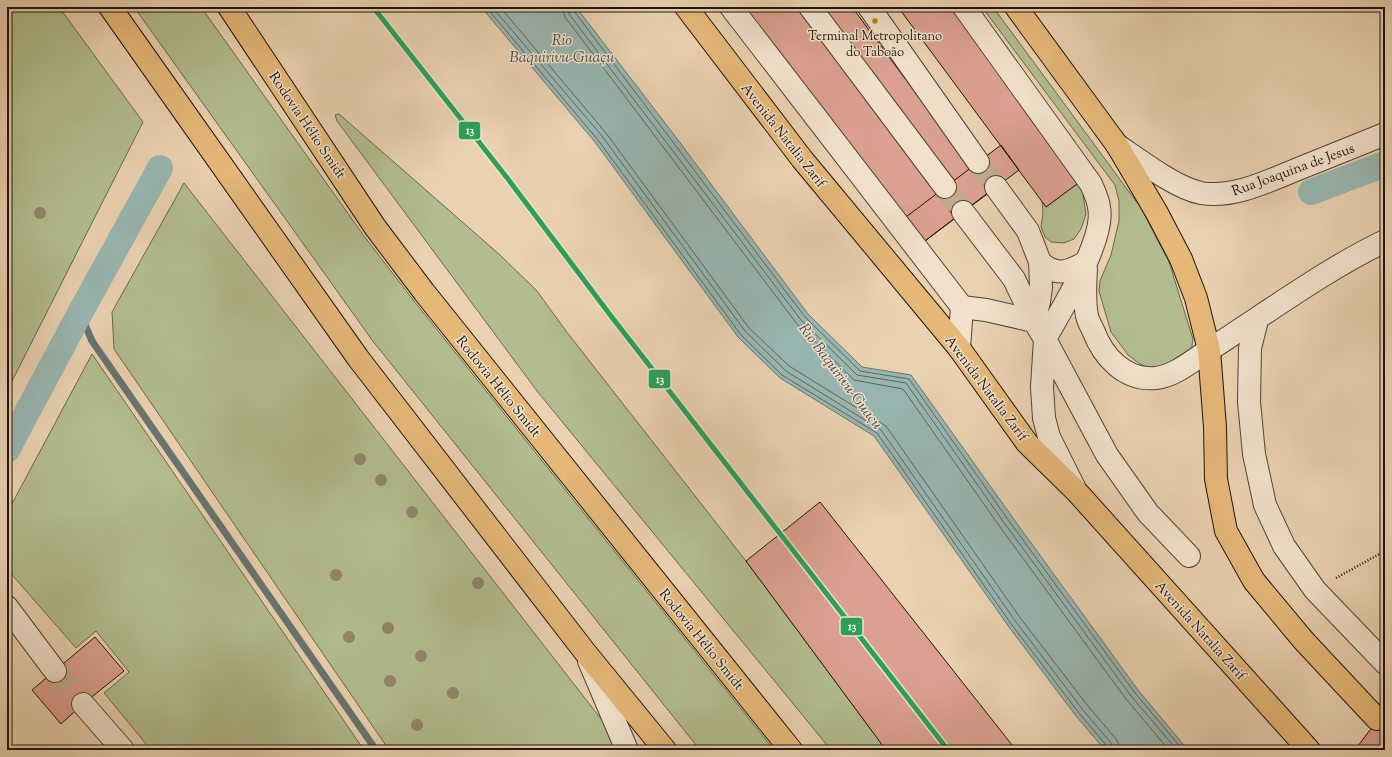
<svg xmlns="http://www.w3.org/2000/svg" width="1392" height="757" viewBox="0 0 1392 757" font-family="'Sorts Mill Goudy',serif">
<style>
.green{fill:#b2bc8e;stroke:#68684d}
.water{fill:#98b6b1;stroke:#67756f}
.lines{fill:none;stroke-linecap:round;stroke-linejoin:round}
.shore{stroke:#5b655e;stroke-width:1}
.stream{stroke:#67756f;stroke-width:7}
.canal{stroke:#98b6b1;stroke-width:26}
.building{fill:#dba08f;stroke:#1e140c}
.minor-tunnel{stroke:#c1ab8f;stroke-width:22;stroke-dasharray:22 11;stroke-linecap:butt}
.minor-casing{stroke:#514335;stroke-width:24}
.major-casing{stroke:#1e140c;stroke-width:24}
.path{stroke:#1e140c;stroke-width:2.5;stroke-dasharray:1 2;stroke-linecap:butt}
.minor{stroke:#f1e1cc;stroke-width:22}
.major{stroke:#e5b878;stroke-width:22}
.rail-1-casing{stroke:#f1e1cc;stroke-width:8}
.rail-1{stroke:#2ca05a;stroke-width:5}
.tree{fill:#92856b}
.bus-dot{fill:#c18203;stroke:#f1e1cc;stroke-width:1.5}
.labels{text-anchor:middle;stroke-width:3;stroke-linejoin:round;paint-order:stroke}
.bus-label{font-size:13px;fill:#1e140c;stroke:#f1e1cc}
.street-label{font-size:14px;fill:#1e140c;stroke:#f1e1cc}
.water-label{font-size:15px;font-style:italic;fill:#494d46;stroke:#f1e1cc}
.line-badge{stroke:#f1e1cc;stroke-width:1.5}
.badge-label{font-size:11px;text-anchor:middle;font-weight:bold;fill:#fff}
</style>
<rect width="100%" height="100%" fill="#ead1b0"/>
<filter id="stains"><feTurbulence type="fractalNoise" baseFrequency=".005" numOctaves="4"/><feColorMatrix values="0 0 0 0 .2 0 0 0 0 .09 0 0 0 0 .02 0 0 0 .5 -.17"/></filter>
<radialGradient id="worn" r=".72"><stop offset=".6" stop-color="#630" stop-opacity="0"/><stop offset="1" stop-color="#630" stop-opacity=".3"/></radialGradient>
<path class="green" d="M7 7H59L143 122 7 391Z
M134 7H201L364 236 414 301 774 750H700L372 340Z
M982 7H993L1141 208 1169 262 1193 339 1191 352 1178 363 1154 370 1140 364 1128 355 1111 332 1099 291 1100 281 1111 255 1119 221V201L1115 185Z
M339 114 500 255 537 291 566 331 746 561 886 750H831L537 391 337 121 335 115Z
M1081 181 1086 214 1081 229 1074 239 1064 243 1051 242 1045 237 1041 227 1043 213 1042 201 1046 207Z
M184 183 605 724 616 750H389L114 349 112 312Z
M92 354 364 750H151L104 693 129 672 96 631 76 648 7 569V513Z"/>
<path class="water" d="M481 7H576L675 136 808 314 862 367 911 375 1013 518 1138 690 1188 750H1105L1076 716 1009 627 874 436 780 378 738 337 595 142Z"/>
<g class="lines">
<path class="shore" d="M486 7 598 140 741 335 782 375 877 433 1012 625 1079 713 1107 746 1108 750
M492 7 602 136 745 331 786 371 881 430 1016 622 1083 710 1111 743 1113 750
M500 7 606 133 749 328 789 366 886 426 1021 619 1088 706 1116 739 1119 745V750
M562 7 565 17 797 324 854 380 903 389 1000 527 1126 699 1169 750
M568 7 569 14 801 320 857 375 906 383 1005 524 1131 696 1177 750
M573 7 574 11 805 317 860 371 909 379 1009 521 1135 693 1183 750"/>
<path class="stream" d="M80 313 92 341 376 750"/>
<path class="canal" d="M1311 192 1385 164
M7 450 80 313 160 168"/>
</g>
<path class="building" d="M743 7H798L955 218 921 244Z
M821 7H852L989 192 968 208Z
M898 7H953L1081 181 1046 207Z
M1001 145 1019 170 921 244 902 220Z
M820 502 1016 750H886L746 561Z
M95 637 124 671 83 704 61 724 32 690Z
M1385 710V750H1355Z"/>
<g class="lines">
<path class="minor-tunnel" d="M978 162 996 187
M945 187 963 212
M55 671 83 704"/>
<g class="minor-casing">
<path id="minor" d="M731 7 962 307 959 348
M810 7 945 187
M869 7 978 162
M964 7 1091 184C1094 191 1098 199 1099 207 1106 239 1061 310 1045 339L1107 455 1148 513 1189 556
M1117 145C1139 160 1176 188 1201 193 1235 199 1272 179 1303 167 1330 156 1358 145 1385 134
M996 187 1028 231 1040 262 1041 287 1039 302 1034 321 1045 339 1042 387 1044 418 1049 437 1074 487
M963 212 1014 279 1034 321
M1040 262C1056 277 1069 272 1086 262
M1086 268C1085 284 1084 300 1087 316 1088 321 1091 326 1093 330 1103 357 1125 381 1156 378 1175 376 1193 360 1209 350 1267 313 1323 271 1385 241
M962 307 986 310 1034 321
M1257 320 1250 348 1249 402 1254 454 1265 505 1284 546 1315 590 1385 663
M7 607 55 671
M589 661 627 750
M83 704 123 750"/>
</g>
<g class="major-casing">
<path id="major" d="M110 7 358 358 585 652 665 750
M229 7 375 227 424 292 791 750
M686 7 802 159 959 348 1027 443 1077 492 1309 750
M1016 7 1117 145 1157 213 1181 259 1196 298 1209 350 1215 427 1216 479 1226 531 1254 581 1304 641 1377 719"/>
</g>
<path class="path" d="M1336 578 1385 551"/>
<use href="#minor" class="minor"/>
<use href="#major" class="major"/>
<g class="rail-1-casing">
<path id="rail-1" d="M373 7 508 179 611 316 948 750"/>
</g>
<use href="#rail-1" class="rail-1"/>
</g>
<g class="tree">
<circle cx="40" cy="213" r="6"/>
<circle cx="360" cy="459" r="6"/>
<circle cx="381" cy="480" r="6"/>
<circle cx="412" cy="512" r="6"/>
<circle cx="336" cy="575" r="6"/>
<circle cx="478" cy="583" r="6"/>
<circle cx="388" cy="628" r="6"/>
<circle cx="349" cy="637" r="6"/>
<circle cx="421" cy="656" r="6"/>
<circle cx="390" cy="681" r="6"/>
<circle cx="453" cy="693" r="6"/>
<circle cx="417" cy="725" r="6"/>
</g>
<circle class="bus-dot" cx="875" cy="21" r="3.5"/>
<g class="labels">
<g class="bus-label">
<text x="875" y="40">Terminal Metropolitano<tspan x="875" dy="16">do Taboão</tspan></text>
</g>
<g class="street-label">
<text transform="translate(308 125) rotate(56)" y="5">Rodovia Hélio Smidt</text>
<text transform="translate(784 135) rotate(52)" y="5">Avenida Natalia Zarif</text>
<text transform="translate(1293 169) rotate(-20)" y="5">Rua Joaquina de Jesus</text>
<text transform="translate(499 386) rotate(51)" y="5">Rodovia Hélio Smidt</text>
<text transform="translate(987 388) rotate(53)" y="5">Avenida Natalia Zarif</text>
<text transform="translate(1201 630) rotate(48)" y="5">Avenida Natalia Zarif</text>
<text transform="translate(702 639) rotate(51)" y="5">Rodovia Hélio Smidt</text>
</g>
<g class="water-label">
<text x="562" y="45">Rio<tspan x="562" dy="17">Baquirivu-Guaçu</tspan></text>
<text transform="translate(841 376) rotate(53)" y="5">Rio Baquirivu-Guaçu</text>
</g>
</g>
<g class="line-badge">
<rect x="458" y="121" width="23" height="19" rx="4" fill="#2ca05a"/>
<rect x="648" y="369" width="23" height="20" rx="4" fill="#2ca05a"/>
<rect x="840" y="617" width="23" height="19" rx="4" fill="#2ca05a"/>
</g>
<g class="badge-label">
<text x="470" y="134">13</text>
<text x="660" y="383">13</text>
<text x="852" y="630">13</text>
</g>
<rect width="1392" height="757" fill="none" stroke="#ead1b0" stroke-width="24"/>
<rect x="8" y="8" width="1376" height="741" fill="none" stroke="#1e140c" stroke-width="2"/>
<rect x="12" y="12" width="1368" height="733" fill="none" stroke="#1e140c"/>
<rect width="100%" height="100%" filter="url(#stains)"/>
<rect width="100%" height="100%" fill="url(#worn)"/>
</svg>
